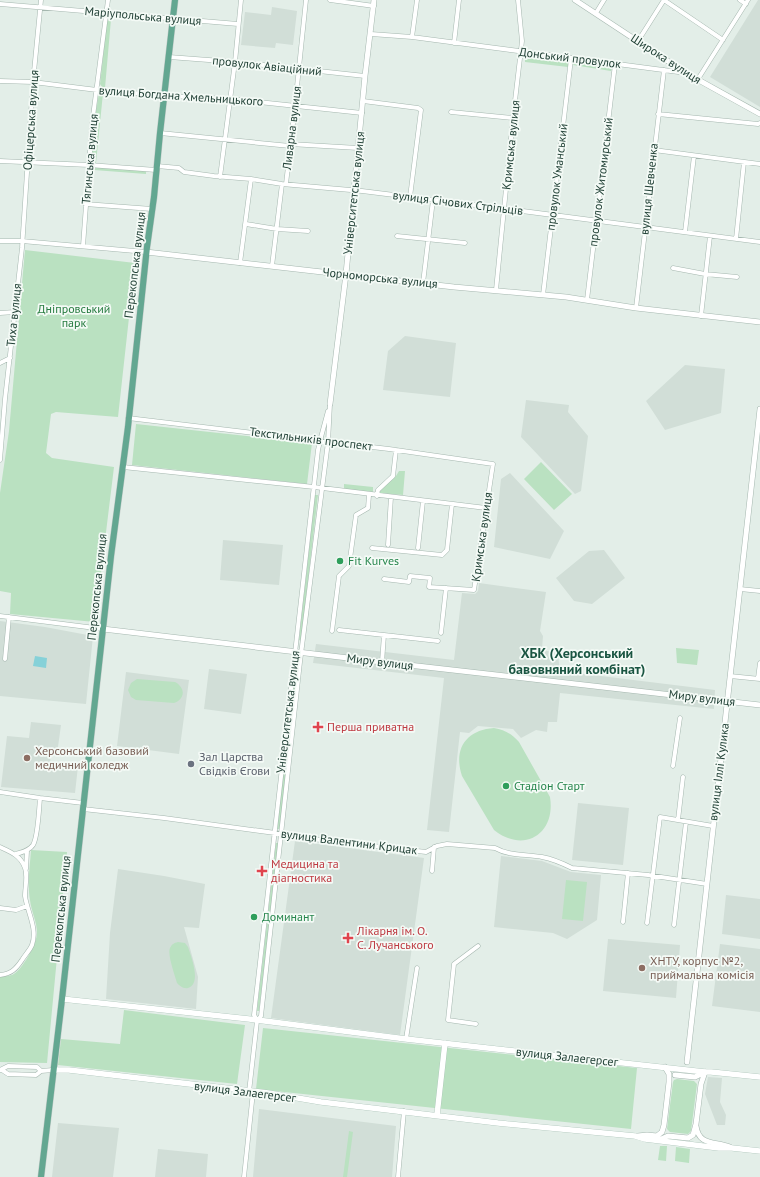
<svg xmlns="http://www.w3.org/2000/svg" width="760" height="1177" viewBox="0 0 760 1177" font-family="'PT Sans',sans-serif">
<style>
.built{fill:#d1ded7}
.green{fill:#bae1c1}
.water{fill:#86d1d8}
.lines{fill:none;stroke-linecap:round;stroke-linejoin:round}
.minor-casing{stroke:#a5b7af;stroke-width:5}
.tertiary-casing{stroke:#a5b7af;stroke-width:6}
.secondary-casing{stroke:#a0bbaf;stroke-width:6}
.primary-casing{stroke:#c1cac7;stroke-width:7}
.minor{stroke:#fff;stroke-width:4}
.tertiary{stroke:#fff;stroke-width:5}
.secondary{stroke:#fff;stroke-width:5.5}
.primary{stroke:#63a791;stroke-width:6}
.leisure-dot{fill:#2e9e5b;stroke:#f4faf6;stroke-width:1.5}
.health-dot{fill:#e0444e;stroke:#f4faf6;stroke-width:1.5}
.education-dot{fill:#8d6e63;stroke:#f4faf6;stroke-width:1.5}
.worship-dot{fill:#6b7280;stroke:#f4faf6;stroke-width:1.5}
.labels{text-anchor:middle;stroke-width:3.5;stroke-linejoin:round;paint-order:stroke}
.street-label{font-size:12px;fill:#214136;stroke:#f4faf6}
.park-label{font-size:12px;fill:#277c41;stroke:#f4faf6}
.leisure-label{font-size:12px;fill:#27864d;stroke:#f4faf6;text-anchor:start}
.health-label{font-size:12px;fill:#be3a42;stroke:#f4faf6;text-anchor:start}
.education-label{font-size:12px;fill:#785e54;stroke:#f4faf6;text-anchor:start}
.worship-label{font-size:12px;fill:#5b616d;stroke:#f4faf6;text-anchor:start}
.quarter-label{font-size:14px;font-weight:bold;fill:#1a5542;stroke:#f4faf6}
</style>
<rect width="100%" height="100%" fill="#e3eee8"/>
<path class="built" d="M758 0H760V107L710 77Z
M272 7 297 11 293 45 276 43 275 48 241 45 245 12 271 15Z
M405 336 456 343 450 397 383 390 388 351Z
M685 365 725 369 721 413 665 430 646 401Z
M526 400 569 405 568 412 588 436 581 491 575 494 521 437Z
M510 473 564 531 550 559 494 547 501 479Z
M223 540 283 545 279 585 220 580Z
M604 550 625 578 592 604 574 601 556 578 589 551Z
M479 583 546 592 540 631 543 636 542 649 558 655 560 671 715 690 714 709 560 693 557 722H548L547 732 536 730 521 738 513 729 478 726 469 733 460 732 449 832 427 830 444 678 313 663 316 644 454 660 462 593 475 594 478 591Z
M0 621 45 627 93 636 86 704 0 696Z
M209 669 247 674 241 714 204 709Z
M126 672 189 680 179 754 117 746Z
M31 722 61 725 57 754 51 753 50 763 78 766 75 793 1 787 7 736 29 738Z
M578 803 629 808 623 865 572 860Z
M295 841 424 858 400 1035 271 1018Z
M501 856 542 861 571 872 601 875 597 920 567 939 553 933 494 927Z
M118 869 164 876 205 884 199 928 184 927 198 977 196 1009 106 999 110 933Z
M726 895 760 899V939L722 934Z
M608 939 680 945 676 998 603 991Z
M720 944 760 949V1012L712 1006Z
M708 1077 722 1078 720 1102 726 1115 725 1125H717L705 1094Z
M259 1109 396 1126 392 1177H253Z
M58 1123 119 1128 113 1177H52Z
M158 1149 208 1154 206 1177H155Z"/>
<path class="green" d="M110 17H113L111 19 105 88 102 87 100 84 107 21Z
M531 56 569 60 568 67 525 62V57L530 58Z
M573 61 612 66 611 71 573 65Z
M99 93H103L96 163H91L94 123Z
M94 167 146 171V174L94 170 91 201H87L90 170 91 168Z
M25 250 135 263 118 417 56 412 51 414 46 453 52 458 114 467 95 622 10 614 11 593 0 591V493L9 431Z
M136 424 312 443 307 484 132 465Z
M541 462 572 494 554 510 524 479Z
M399 471H405L403 495 380 493V490L396 476Z
M344 484 373 487V492L344 489Z
M315 495H318L301 641 299 640Z
M676 648 699 650 697 665 677 663Z
M296 664 298 665 280 829H277Z
M137 679 175 682C186 688 185 699 174 703L136 700 131 697 128 690 131 683Z
M494 728C505 730 512 734 519 742L550 797C556 834 524 854 494 830L462 776C453 749 466 730 494 728Z
M276 843H279L259 1011H257Z
M31 850 67 852 47 1063 0 1062V977C4 976 9 976 12 975 22 971 37 943 37 933 37 921 31 911 30 900 27 883 30 866 31 850Z
M566 880 587 882 583 921 562 919Z
M178 942 185 943 188 947C191 956 202 984 188 988 183 989 180 986 177 983 175 976 167 954 170 948 172 944 174 943 178 942Z
M124 1010 245 1025 237 1084 58 1065 61 1039 120 1044Z
M263 1028 637 1068 631 1129 256 1089Z
M677 1079 694 1081 697 1084 691 1131 688 1134 670 1132 667 1129 673 1082 674 1080Z
M349 1131 353 1132 347 1177H343Z
M660 1146H667L666 1161 658 1160Z
M676 1147 690 1149 689 1163 675 1161Z"/>
<path class="water" d="M35 656 47 658 46 668 33 666Z"/>
<g class="lines">
<g class="minor-casing">
<path id="minor" d="M330 0 374 6
M664 0 723 40
M740 0 746 4
M0 4 238 24
M596 13 604 0
M371 34 412 37 686 73
M412 37 417 0
M638 41 664 0
M454 43 459 0
M169 57 235 62 365 76
M698 79 748 0
M0 81 33 82 97 90 169 96 230 99 362 113
M363 101 418 108 421 110 410 197
M451 112 513 118
M658 114 758 124 760 123
M160 133 290 146
M290 144 358 148
M654 150 760 164
M0 161 89 165 156 170
M157 166 179 168 184 172 214 176 251 179 282 184 362 191 507 209 760 242
M220 177 235 62 241 0
M286 184 295 106 306 0
M85 204 152 209
M246 224 277 229 308 231
M685 232 694 156
M397 236 465 243
M736 239 744 162
M0 241H22L146 252
M83 246 92 124 108 0
M240 263 251 179
M272 266 282 184
M673 268 705 274 737 277
M423 283 433 200
M496 290 513 118 522 41 518 0
M543 295 571 59
M587 300 615 64
M636 308 664 70
M0 313 15 312
M701 316 710 236
M0 363 10 358
M128 418 346 444 389 449 493 464 474 590 429 587 430 578 410 576 409 582 384 579
M0 460 5 399 22 248 33 82 41 0
M123 467 314 487 486 508
M377 496 378 490 393 476 396 450
M388 545 391 497
M372 548 442 555 447 550 452 504
M418 548 423 501
M740 589 760 591
M0 616 103 629
M339 630 438 641
M332 631 339 576 349 566 356 515 368 508 369 495
M441 633 446 588
M5 659 9 617
M382 662 384 635
M730 676 760 679
M758 678 760 663
M673 766 680 718
M0 792 40 798 83 803
M83 809 164 818 290 835 312 839 426 852 437 846 447 844 495 848C509 856 526 854 542 857 553 859 562 863 572 868L648 875 707 884
M678 820 683 777
M0 847C11 852 21 856 25 868 28 876 25 887 25 896 27 911 38 929 32 945 30 950 25 955 22 960 16 969 11 974 0 975
M16 854C22 852 29 851 33 845 38 837 39 809 40 798
M26 869 27 851
M432 871 434 847
M0 908 16 910 27 906
M623 922 628 873
M647 923 660 817 713 826
M674 925 686 822
M257 1020 254 1015C274 827 298 639 318 450L320 441 328 411
M476 1024 448 1020 454 964 478 946
M406 1039 417 968
M0 1070 8 1066 37 1067 41 1071
M2 1070 8 1074 36 1075 41 1071 53 1070
M249 1092 257 1021 261 1016 300 662 328 442 330 404
M244 1177 253 1092
M398 1177 404 1111"/>
</g>
<g class="tertiary-casing">
<path id="tertiary" d="M575 0 686 73 760 114
M146 252 454 287 566 297 636 308 760 322
M330 404 346 274 365 76 374 0
M103 629 382 662 760 705
M687 1062 697 973 760 409
M675 1075 695 1077 705 1072
M696 1126C699 1146 714 1141 730 1147
M638 1136 647 1135 657 1136 662 1132 664 1125 669 1082V1074L665 1067
M659 1140 668 1136 688 1138 693 1135 696 1124 701 1084 705 1072"/>
</g>
<g class="secondary-casing">
<path id="secondary" d="M62 999 249 1019 406 1039 705 1072H711L760 1077
M53 1070H69L268 1093 321 1102 498 1123 635 1136 645 1139 719 1148H732L760 1151
M437 1115 445 1043"/>
</g>
<g class="primary-casing">
<path id="primary" d="M41 1177 62 999 111 556 128 427 147 247 154 197 160 133 175 0"/>
</g>
<use href="#minor" class="minor"/>
<use href="#tertiary" class="tertiary"/>
<use href="#secondary" class="secondary"/>
<use href="#primary" class="primary"/>
</g>
<g class="leisure-dot">
<circle cx="340" cy="561" r="4"/>
<circle cx="506" cy="786" r="4"/>
<circle cx="254" cy="917" r="4"/>
</g>
<g class="health-dot">
<path d="M316 721h4v4h4v4h-4v4h-4v-4h-4v-4h4z"/>
<path d="M260 865h4v4h4v4h-4v4h-4v-4h-4v-4h4z"/>
<path d="M346 932h4v4h4v4h-4v4h-4v-4h-4v-4h4z"/>
</g>
<g class="education-dot">
<circle cx="27" cy="758" r="4"/>
<circle cx="642" cy="968" r="4"/>
</g>
<circle class="worship-dot" cx="191" cy="764" r="4"/>
<g class="labels">
<g class="street-label">
<text transform="translate(143 16) rotate(5)" y="4">Маріупольська вулиця</text>
<text transform="translate(570 58) rotate(7)" y="4">Донський провулок</text>
<text transform="translate(666 59) rotate(33)" y="4">Широка вулиця</text>
<text transform="translate(267 66) rotate(6)" y="4">провулок Авіаційний</text>
<text transform="translate(181 96) rotate(4)" y="4">вулиця Богдана Хмельницького</text>
<text transform="translate(31 120) rotate(-86)" y="4">Офіцерська вулиця</text>
<text transform="translate(292 128) rotate(-83)" y="4">Ливарна вулиця</text>
<text transform="translate(511 145) rotate(-84)" y="4">Кримська вулиця</text>
<text transform="translate(90 159) rotate(-85)" y="4">Тягинська вулиця</text>
<text transform="translate(557 177) rotate(-83)" y="4">провулок Уманський</text>
<text transform="translate(601 182) rotate(-83)" y="4">провулок Житомирський</text>
<text transform="translate(649 189) rotate(-84)" y="4">вулиця Шевченка</text>
<text transform="translate(354 193) rotate(-84)" y="4">Університетська вулиця</text>
<text transform="translate(458 203) rotate(7)" y="4">вулиця Січових Стрільців</text>
<text transform="translate(135 265) rotate(-83)" y="4">Перекопська вулиця</text>
<text transform="translate(380 278) rotate(6)" y="4">Чорноморська вулиця</text>
<text transform="translate(14 315) rotate(-84)" y="4">Тиха вулиця</text>
<text transform="translate(311 439) rotate(7)" y="4">Текстильників проспект</text>
<text transform="translate(482 537) rotate(-82)" y="4">Кримська вулиця</text>
<text transform="translate(97 587) rotate(-84)" y="4">Перекопська вулиця</text>
<text transform="translate(380 662) rotate(7)" y="4">Миру вулиця</text>
<text transform="translate(702 698) rotate(7)" y="4">Миру вулиця</text>
<text transform="translate(288 712) rotate(-83)" y="4">Університетська вулиця</text>
<text transform="translate(719 772) rotate(-83)" y="4">вулиця Іллі Кулика</text>
<text transform="translate(349 842) rotate(7)" y="4">вулиця Валентини Крицак</text>
<text transform="translate(61 909) rotate(-84)" y="4">Перекопська вулиця</text>
<text transform="translate(567 1057) rotate(6)" y="4">вулиця Залаегерсег</text>
<text transform="translate(245 1092) rotate(7)" y="4">вулиця Залаегерсег</text>
</g>
<g class="park-label">
<text x="74" y="313">Дніпровський<tspan x="74" dy="14">парк</tspan></text>
</g>
<g class="leisure-label">
<text x="348" y="565">Fit Kurves</text>
<text x="514" y="790">Стадіон Старт</text>
<text x="262" y="921">Доминант</text>
</g>
<g class="health-label">
<text x="327" y="731">Перша приватна</text>
<text x="271" y="868">Медицина та<tspan x="271" dy="14">діагностика</tspan></text>
<text x="357" y="935">Лікарня ім. О.<tspan x="357" dy="14">С. Лучанського</tspan></text>
</g>
<g class="education-label">
<text x="35" y="755">Херсонський базовий<tspan x="35" dy="14">медичний коледж</tspan></text>
<text x="650" y="965">ХНТУ, корпус №2,<tspan x="650" dy="14">приймальна комісія</tspan></text>
</g>
<g class="worship-label">
<text x="199" y="761">Зал Царства<tspan x="199" dy="14">Свідків Єгови</tspan></text>
</g>
<g class="quarter-label">
<text x="577" y="658">ХБК (Херсонський<tspan x="577" dy="16">бавовняний комбінат)</tspan></text>
</g>
</g>
</svg>
